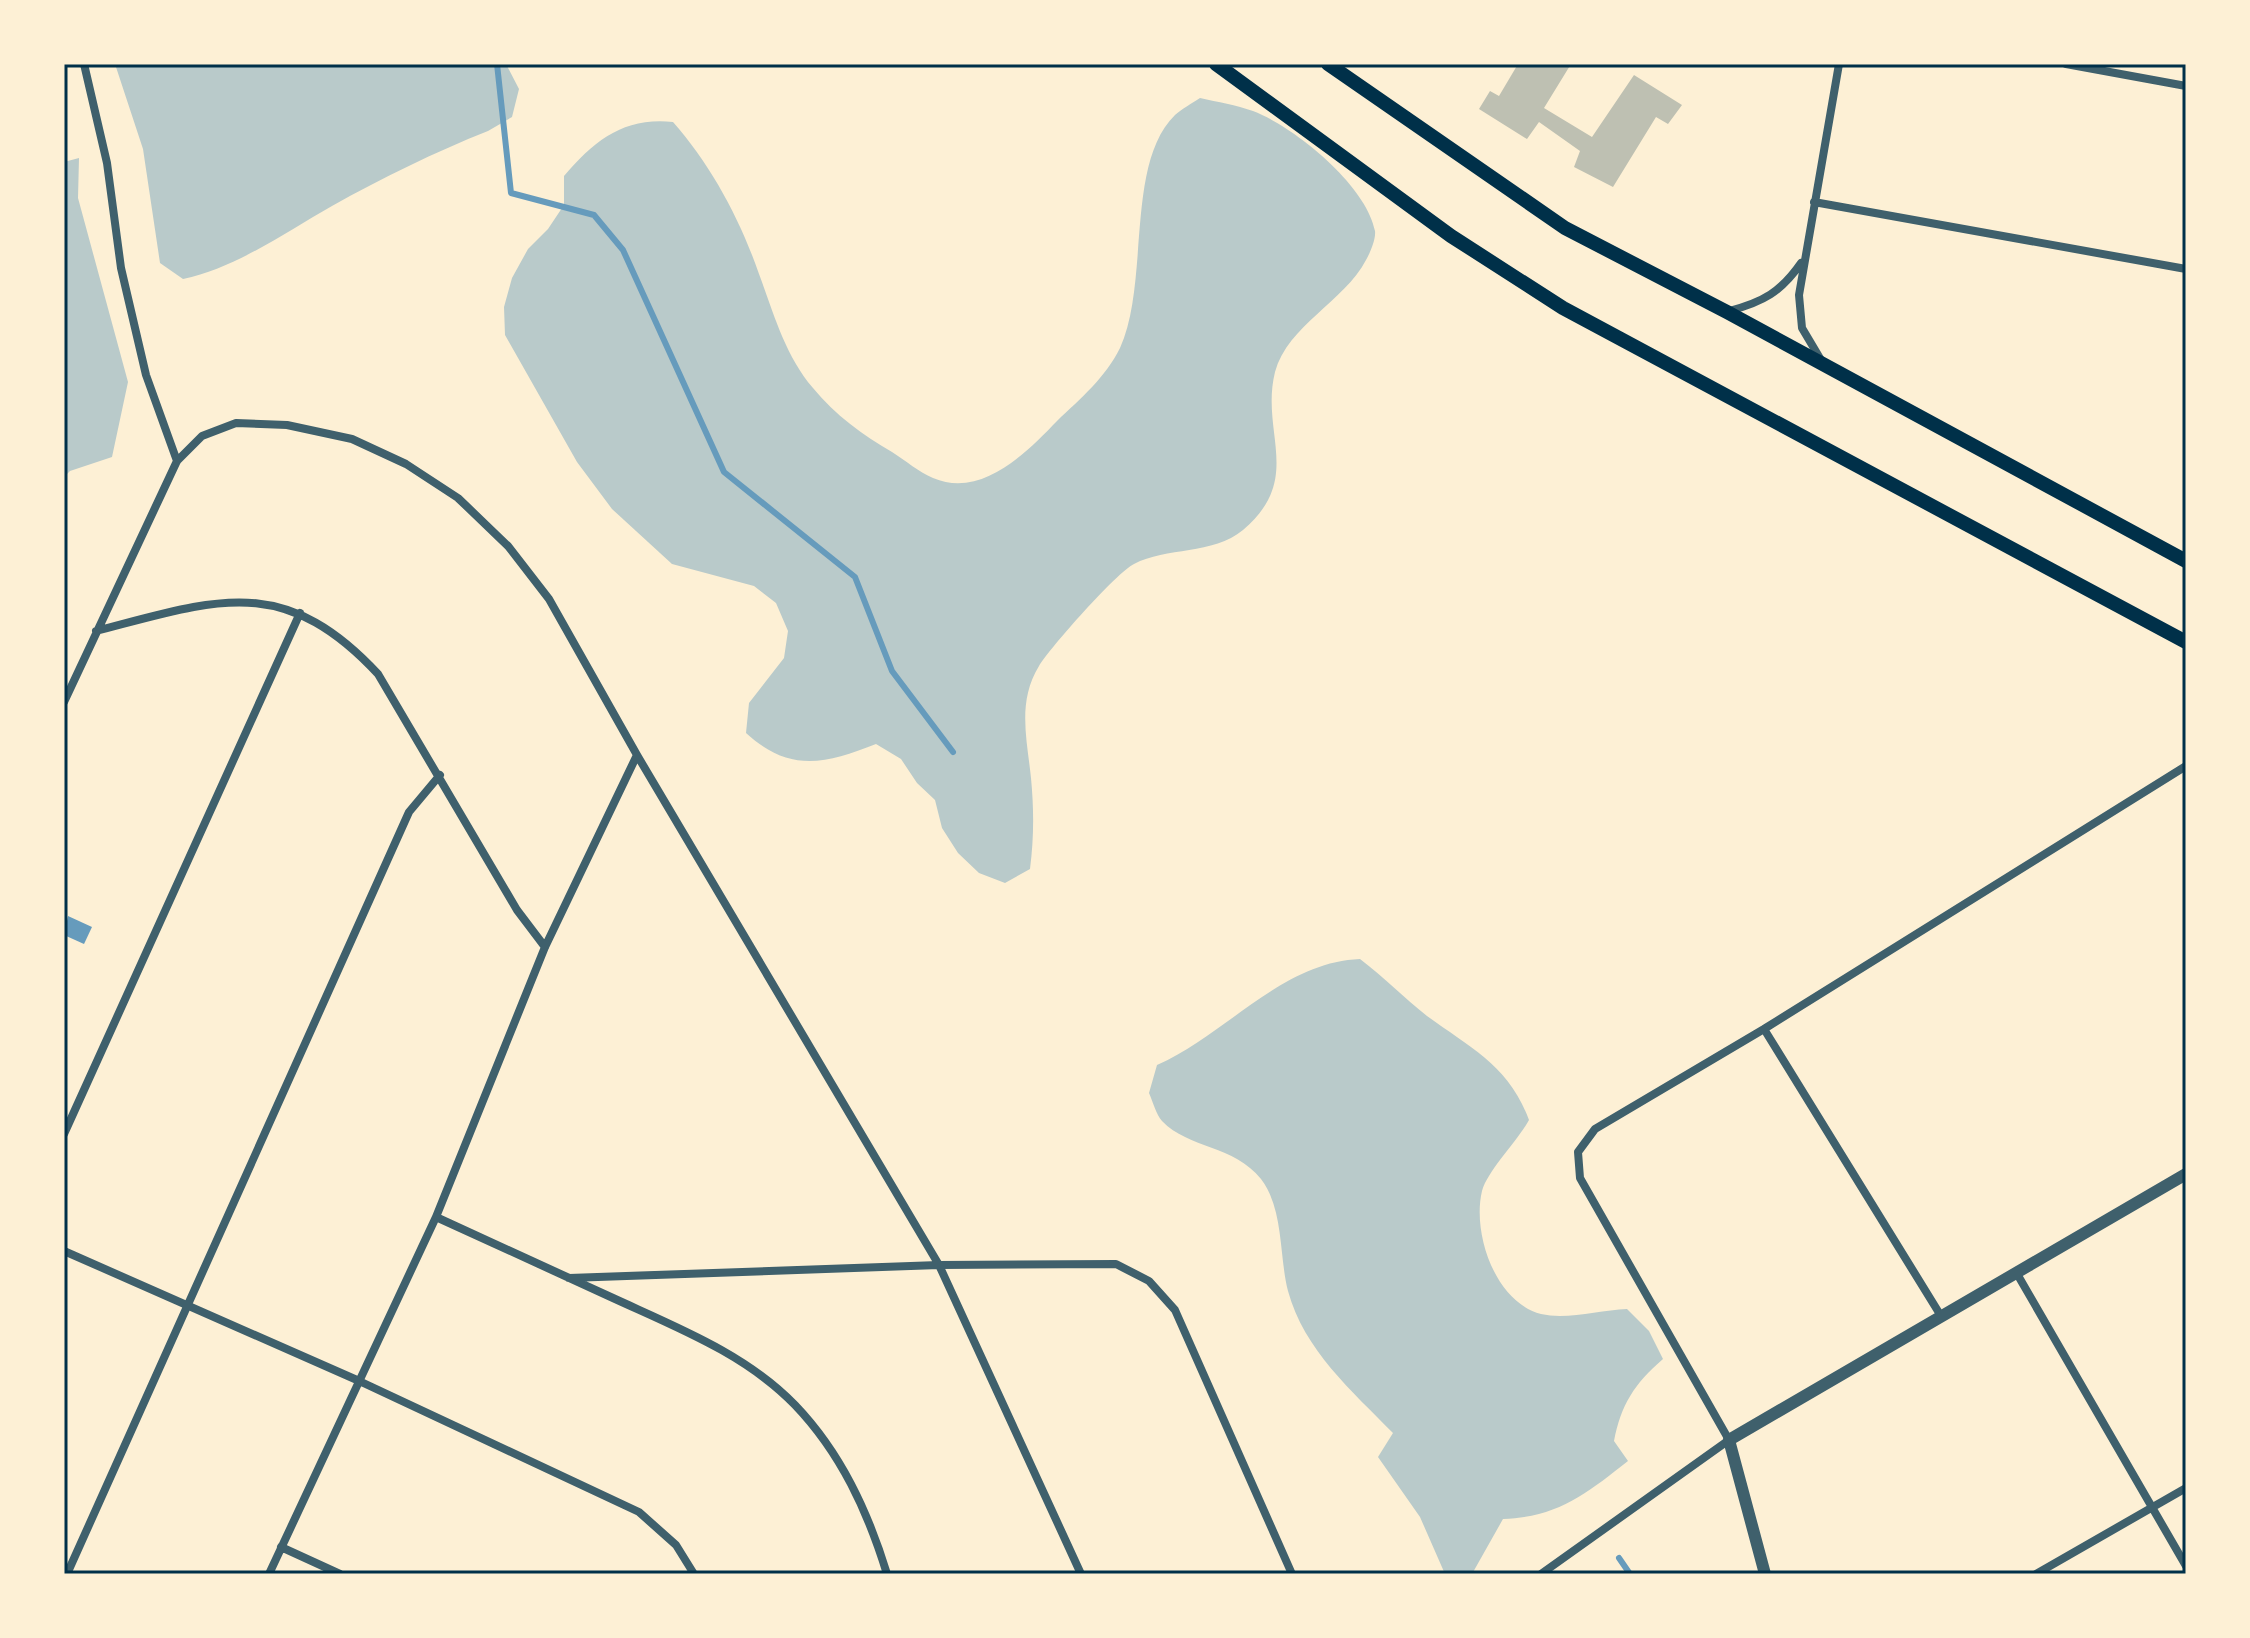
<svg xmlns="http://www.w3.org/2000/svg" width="2250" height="1638" viewBox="0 0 2250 1638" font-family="Commissioner,sans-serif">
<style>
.green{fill:#b9caca}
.water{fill:#669bbc}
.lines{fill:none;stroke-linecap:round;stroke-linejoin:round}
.stream{stroke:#669bbc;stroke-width:6}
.building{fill:#bec0b2}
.minor{stroke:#3f606c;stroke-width:8}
.tertiary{stroke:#3f606c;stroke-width:12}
.secondary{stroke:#003049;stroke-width:14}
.neatline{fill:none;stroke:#003049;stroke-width:3}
</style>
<rect width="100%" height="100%" fill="#fdf0d5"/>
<path class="green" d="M115 64H506L519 89 512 117 488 131C435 152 382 178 332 206 284 233 238 267 183 279L160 263 143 149Z
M1200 98C1218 102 1236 105 1253 111 1295 127 1367 186 1375 231 1376 239 1370 253 1366 260 1344 302 1288 325 1275 372 1260 433 1304 478 1243 530 1213 555 1166 547 1134 564 1117 572 1050 648 1039 666 1017 702 1027 739 1031 778 1034 809 1034 838 1030 869L1005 883 979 873 958 853 942 828 935 800 917 783 901 759 876 744C825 764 790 773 746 733L749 703 784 658 788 631 776 603 754 586 672 564 612 509 577 462 505 335 504 307 512 278 528 249 548 229 564 205V176C595 140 624 117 673 122 711 165 740 219 759 274 774 314 785 355 813 388 835 415 863 435 892 452 906 461 919 472 933 478 982 499 1027 452 1057 421 1080 399 1106 377 1120 348 1150 282 1125 164 1175 115 1182 109 1192 103 1200 98Z
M79 158 78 198 128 382 112 457 70 471 64 477V162Z
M1360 959C1384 977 1404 998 1427 1016 1471 1048 1509 1066 1529 1120 1517 1142 1488 1170 1482 1191 1472 1233 1495 1302 1541 1314 1567 1320 1600 1310 1627 1309L1649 1331 1663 1359C1634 1384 1621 1405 1614 1441L1628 1461C1586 1494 1558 1517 1503 1519L1472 1574H1445L1420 1517 1378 1457 1393 1433C1352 1391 1304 1350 1288 1291 1279 1257 1284 1209 1261 1179 1234 1145 1189 1149 1162 1121 1156 1114 1153 1102 1149 1093L1157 1065C1227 1034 1282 962 1360 959Z"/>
<path class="water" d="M68 916 92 927 84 944 64 935Z"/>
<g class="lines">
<path class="stream" d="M497 64 511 193 594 215 623 250 724 472 855 577 892 671 953 752
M1619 1558 1630 1574"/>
</g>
<path class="building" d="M1518 64H1571L1544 108 1592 137 1634 75 1682 105 1668 124 1656 117 1613 187 1574 167 1580 151 1539 122 1527 139 1479 109 1490 91 1499 96Z"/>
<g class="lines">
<path class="minor" d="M84 64 107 163 121 268 146 375 177 461
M2066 64 2186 86
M1814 202 2186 269
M1729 311C1763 302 1781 292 1801 263
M1821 360 1802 328 1799 295 1839 64
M96 631C216 600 283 572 378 674L517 910 545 947
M64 702 177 461 202 436 236 423 287 425 352 439 406 464 458 498 508 546 549 599 637 755 939 1265 1081 1574
M1764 1029 1941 1316
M64 1134 300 613
M436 1217C495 1244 554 1271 613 1298 676 1327 746 1354 795 1405 841 1453 868 1512 887 1574
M64 1251 357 1380 639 1512 676 1545 694 1574
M2016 1272 2186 1566
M569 1278 939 1265 1116 1264 1149 1281 1175 1310 1292 1574
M281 1547 340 1574
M67 1574 409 812 440 775
M269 1574 436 1217 545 947 637 755
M1541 1574 1729 1440 1580 1178 1578 1152 1595 1129 1764 1029 2186 766
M2036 1574 2186 1488"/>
<path class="tertiary" d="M1765 1574 1729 1440 2186 1174"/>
<path class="secondary" d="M1216 64 1451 236 1563 308 2186 642
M1328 64 1565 228 1727 312 2186 561"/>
</g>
<rect width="2250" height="1638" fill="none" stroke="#fdf0d5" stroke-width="132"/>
<rect x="66" y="66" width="2118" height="1506" class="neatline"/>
</svg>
